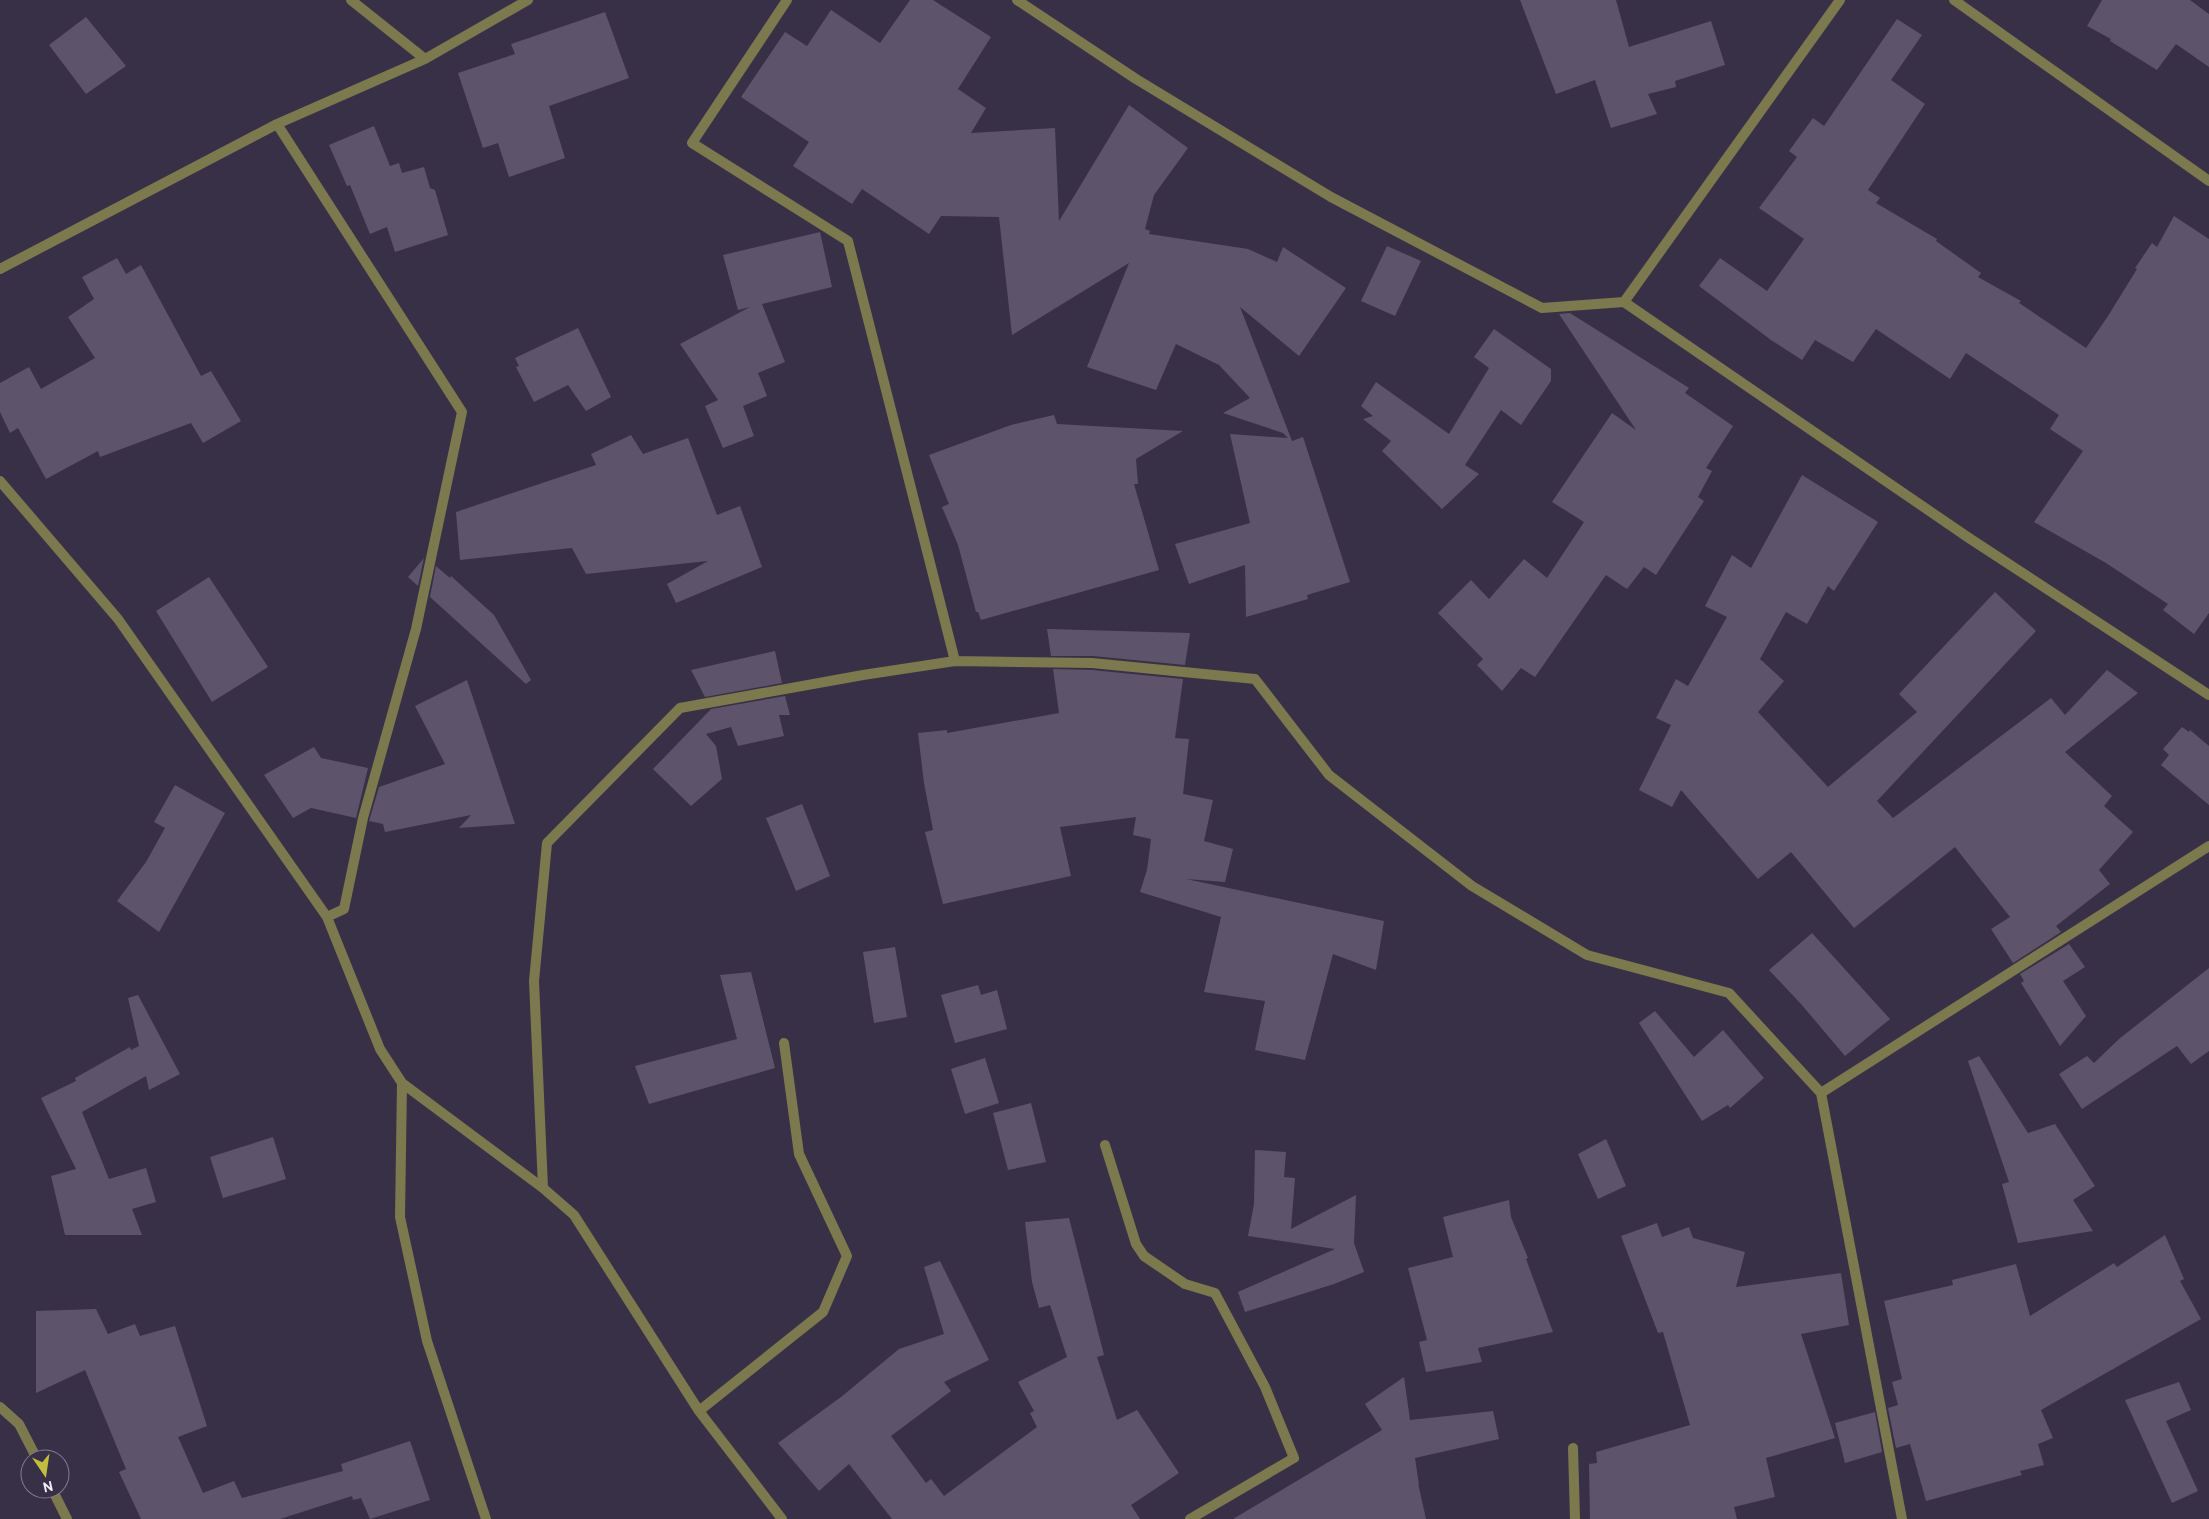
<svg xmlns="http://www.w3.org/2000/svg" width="2209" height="1519" viewBox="0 0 2209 1519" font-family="Overpass,sans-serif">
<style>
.building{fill:#5d546c}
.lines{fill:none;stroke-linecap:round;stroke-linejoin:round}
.minor{stroke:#7b794d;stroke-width:10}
.tertiary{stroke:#7b794d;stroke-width:10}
</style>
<rect width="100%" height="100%" fill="#383046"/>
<path class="building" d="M910 0H933L991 37 958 89 986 108 971 133 1055 128 1059 221 1129 105 1188 148 1154 195 1145 229 1150 231 1149 234 1248 249 1277 262 1283 247 1346 288 1299 356 1240 307 1292 441 1303 437 1350 582 1307 595 1308 599 1246 617 1245 565 1189 584 1175 544 1250 523 1230 434 1288 438 1283 433 1223 413 1250 398 1219 365 1176 344 1156 390 1087 367 1129 263 1012 335 999 217 941 216 929 234 862 189 852 204 793 166 809 142 741 97 785 32 807 46 831 10 880 43Z
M1520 0H1616L1629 47 1711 21 1725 65 1675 81 1676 87 1648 94 1657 114 1611 128 1595 80 1556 94Z
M2102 0H2190L2209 14V67L2176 44 2157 70 2110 41 2111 39 2087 26Z
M605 12 629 78 549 106 565 158 509 177 498 143 483 148 458 73 515 54 511 44Z
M86 17 126 66 86 94 49 45Z
M1897 19 1922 35 1891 80 1925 104 1868 190 1880 198 1876 203 1937 239 1936 241 1981 273 1978 277 2021 301 2019 303 2086 348 2108 316 2137 269 2135 268 2152 243 2157 247 2174 216 2209 239V613L2194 634 2163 610 2168 604 2106 563 2034 522 2083 451 2050 429 2059 415 1966 353 1950 379 1876 329 1853 362 1815 340 1802 360 1771 340 1699 286 1720 258 1767 291 1804 239 1759 208 1797 157 1789 151 1813 118 1824 126Z
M374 126 390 166 399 163 402 173 424 167 430 188 435 190 448 235 395 252 387 227 370 234 350 185 347 186 329 145Z
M820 232 832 287 762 304 785 362 758 373 767 396 743 406 754 436 723 448 705 406 718 400 680 344 750 307 738 310 723 255Z
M1387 246 1421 261 1395 316 1361 301Z
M117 258 126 274 141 265 201 376 211 371 241 421 203 443 191 423 100 457 98 451 46 479 18 428 10 433 0 412V383L29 367 41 389 95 358 68 317 94 299 82 277Z
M1570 313 1689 388 1685 393 1733 426 1706 468 1712 471 1698 497 1704 501 1656 575 1644 567 1627 589 1606 575 1535 677 1521 668 1502 691 1477 665 1483 659 1438 613 1471 580 1489 599 1524 559 1547 578 1584 522 1552 502 1612 413 1636 430 1559 314Z
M578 328 611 397 586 411 568 385 534 402 516 367 519 366 515 358Z
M1494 329 1551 369V381L1521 425 1501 410 1465 465 1479 474 1442 509 1382 451 1391 441 1363 419 1373 416 1361 406 1376 382 1449 434 1489 368 1474 357Z
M1054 415 1057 424 1183 431 1136 459 1138 484H1134L1159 570 981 620 978 612H976L958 545 942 507 949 504 929 455 1011 425Z
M631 435 643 454 688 438 717 515 740 506 762 567 676 603 667 584 708 561 586 574 572 548 460 560 456 512 596 465 591 454Z
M1802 475 1878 522 1834 591 1828 586 1807 624 1786 612 1760 659 1784 681 1758 712 1828 787 1917 712 1899 694 1995 592 2036 631 1877 801 1893 818 2051 698 2065 715 2107 670 2138 693 2065 752 2112 796 2104 806 2133 832 2099 870 2110 884 2056 926 2061 932 2013 963 1991 929 2010 917 1955 847 1854 928 1791 852 1758 879 1681 790 1672 807 1639 790 1671 725 1656 718 1676 679 1688 686 1727 617 1705 606 1732 555 1751 568Z
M424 558 418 586 408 577Z
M436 566 450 578 451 576 494 615 531 680 526 684 430 597Z
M209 577 268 667 212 702 156 611Z
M1047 629 1190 633 1185 665 1093 656H1051Z
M775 651 782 683 705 697 691 670Z
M1053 669 1092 670 1183 679 1175 738 1189 739 1183 794 1213 800 1204 841 1233 849 1225 882 1186 879 1384 921 1376 970 1333 954 1305 1060 1255 1050 1265 1001 1204 992 1221 917 1140 892 1147 870 1151 839 1133 835 1136 817 1060 827 1071 876 943 904 925 832 933 830 924 783 918 733 947 730V733L1059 713Z
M467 680 515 824 459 828 471 815 385 832 383 824 369 821 379 787 445 764 415 706Z
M785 696 790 715H779L784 736 738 746 731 727 706 734 716 746 722 779 691 806 653 769 711 709Z
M2182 727 2189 732 2190 730 2209 746V805L2161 765 2169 755 2163 749Z
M314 747 321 758 368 768 356 818 311 808 293 818 264 775Z
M175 785 225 813 159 932 117 901 146 862 165 828 154 822Z
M802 804 830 876 796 891 766 818Z
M1812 933 1890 1019 1845 1056 1801 1004 1769 970Z
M2069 944 2085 967 2063 981 2086 1016 2060 1046 2021 983 2024 981 2020 974Z
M895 947 907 1017 874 1023 863 952Z
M2209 968V1051L2191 1064 2177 1046 2082 1109 2059 1074 2087 1056 2094 1063 2119 1039Z
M751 972 775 1068 649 1104 635 1066 737 1039 720 975Z
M978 985 981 995 997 990 1007 1029 955 1043 941 995Z
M138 995 180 1074 149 1090 146 1076 82 1112 109 1179 146 1168 156 1202 132 1209 142 1235H65L51 1176 76 1169 41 1098 76 1081 75 1078 130 1047 131 1050 139 1046 128 998Z
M1655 1011 1694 1057 1723 1030 1764 1078 1730 1108 1728 1105 1702 1121 1639 1023Z
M1979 1056 2028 1133 2055 1124 2095 1186 2073 1200 2093 1231 2018 1243 2002 1184 2009 1182 1968 1061Z
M985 1058 999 1103 965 1114 951 1069Z
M1031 1103 1046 1162 1008 1170 993 1113Z
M273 1137 286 1179 223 1198 210 1157Z
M1606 1139 1626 1186 1598 1199 1578 1154Z
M1255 1150 1286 1152 1284 1177 1295 1178 1291 1229 1356 1195 1354 1243 1364 1272 1334 1284 1245 1312 1238 1292 1335 1249 1248 1236 1254 1204Z
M1509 1200 1511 1217 1528 1258 1526 1259 1553 1332 1478 1348 1482 1362 1426 1372 1419 1342 1427 1340 1408 1268 1453 1257 1443 1217Z
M1069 1218 1104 1355 1097 1357 1117 1420 1137 1410 1179 1473 1131 1505 1140 1519H892L849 1464 819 1491 778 1443 841 1397 899 1349 944 1334 924 1267 940 1261 989 1360 944 1382 951 1391 891 1436 926 1483 931 1479 944 1496 1037 1427 1030 1413 1034 1411 1018 1382 1067 1357 1050 1305 1039 1308 1032 1282 1025 1222Z
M1657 1223 1662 1237 1689 1227 1693 1238 1745 1252 1736 1287 1841 1273 1849 1325 1801 1334 1835 1438 1766 1458 1775 1497 1734 1507 1737 1519H1590L1589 1464 1597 1463 1596 1452 1690 1425 1663 1332 1658 1333 1621 1236Z
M2165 1235 2184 1279 2180 1281 2201 1319 2041 1410 2053 1438 2038 1444 2044 1465 2020 1471 2022 1475 1926 1501 1910 1444 1896 1448 1888 1408 1898 1405 1892 1382 1902 1379 1884 1301 1953 1285 1952 1280 2016 1264 2030 1316 2114 1263 2117 1267Z
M96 1309 108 1334 135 1324 140 1336 175 1326 207 1426 178 1437 203 1493 234 1481 242 1498 343 1471 341 1464 410 1441 430 1500 370 1519 361 1498 353 1500 352 1496 280 1519H141L119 1472 126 1469 85 1370 36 1393V1311Z
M1404 1377 1410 1420 1493 1411 1499 1439 1415 1458 1419 1485 1418 1483 1426 1519H1233L1382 1430 1365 1404Z
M2179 1382 2191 1410 2166 1421 2198 1491 2172 1503 2125 1400Z
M1875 1412 1882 1452 1845 1463 1835 1423Z"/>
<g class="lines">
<path class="minor" d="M351 0 425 59
M787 0 692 143 848 241 955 661 1092 663 1255 679 1329 775 1472 886 1587 955 1729 993 1821 1093 1902 1519
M1017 0 1136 79 1331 197 1542 308 1624 302 1969 538 2209 695
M277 124 462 412 416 629 363 818 344 909 327 917
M0 269 277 124 425 59 528 0
M1624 302 1840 0
M0 481 118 619 327 917 380 1049 402 1083 543 1188 574 1215 699 1411 782 1519
M402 1083 400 1217 427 1341 486 1519
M1821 1093 2209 846
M1105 1145 1136 1244 1144 1256 1185 1284 1215 1293 1265 1387 1294 1458 1190 1519
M543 1188 534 981 547 843 680 708 863 675 955 661
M0 1407 19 1424 37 1459
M699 1411 823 1312 847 1256 799 1154 784 1043
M1573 1448 1575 1519
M52 1489 67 1519"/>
<path class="tertiary" d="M1954 0 2209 181"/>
</g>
<g transform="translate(45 1474) rotate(167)"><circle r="24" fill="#383046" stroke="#847d8f"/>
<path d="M0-4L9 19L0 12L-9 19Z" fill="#c3bd3e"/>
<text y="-8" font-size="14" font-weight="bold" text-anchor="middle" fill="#f5f1fd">N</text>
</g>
</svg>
